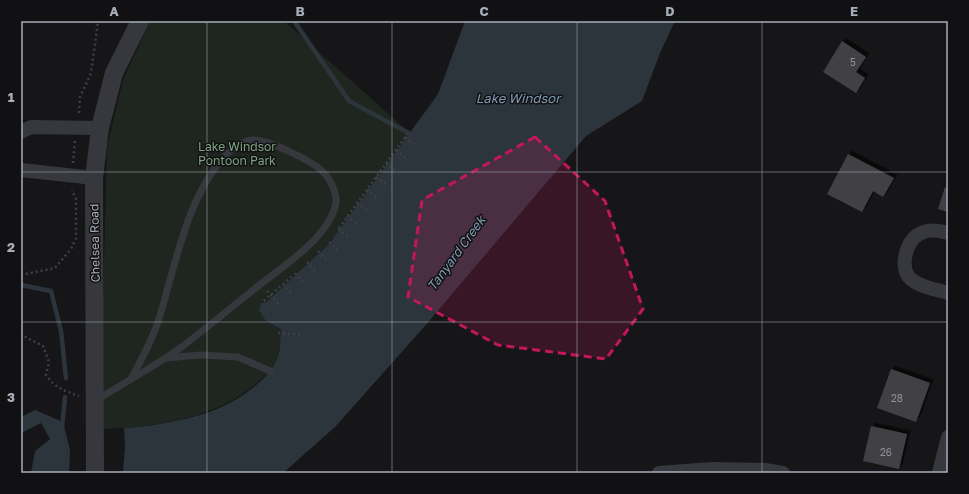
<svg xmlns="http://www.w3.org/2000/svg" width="969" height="494" viewBox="0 0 969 494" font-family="'Golos Text',sans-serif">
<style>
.green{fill:#1e261f}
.water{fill:#2c353c}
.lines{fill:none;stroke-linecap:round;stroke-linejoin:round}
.stream{stroke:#2c353c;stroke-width:4.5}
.building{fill:#404145;filter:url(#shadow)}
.path{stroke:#3d3f44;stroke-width:2.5;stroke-dasharray:2 3;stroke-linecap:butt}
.service{stroke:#37383d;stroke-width:7}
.minor{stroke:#37383d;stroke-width:14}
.tertiary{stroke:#37383d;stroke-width:18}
.marked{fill:#c2185b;fill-opacity:0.2;stroke:#c2185b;stroke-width:3;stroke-dasharray:8 5;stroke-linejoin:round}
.grid{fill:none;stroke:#a8adb8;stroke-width:1;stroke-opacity:0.55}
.labels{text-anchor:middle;stroke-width:3;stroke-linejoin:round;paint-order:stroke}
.number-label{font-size:10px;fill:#8e929b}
.park-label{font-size:12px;fill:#7fa381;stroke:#111113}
.street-label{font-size:12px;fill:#a8adb8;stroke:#111113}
.water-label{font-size:13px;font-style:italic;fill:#7f9bb3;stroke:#111113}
.neatline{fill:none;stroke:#a8adb8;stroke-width:1.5}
.grid-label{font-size:13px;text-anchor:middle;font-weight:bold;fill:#a8adb8}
</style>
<defs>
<filter id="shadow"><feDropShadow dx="3.5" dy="-3.5" stdDeviation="0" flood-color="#0009"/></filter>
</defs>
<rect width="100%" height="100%" fill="#161618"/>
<path class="green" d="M150 21H284L410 133 329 244 265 302 261 303 266 321 281 329C280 338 281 350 277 359 273 369 266 375 258 382 217 418 157 427 104 429L103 304 107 147 123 80Z"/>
<path class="water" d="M465 21H675L660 53 642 101 586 136 424 327 335 427 283 473H123L125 446 124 428C149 427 193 419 217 409 237 401 269 380 277 359 281 351 280 338 281 329L266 321 259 310 261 303 266 302 329 244 438 94Z
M35 410 63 422 70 450 69 473H31L35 451 50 439 41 423 21 433V417Z"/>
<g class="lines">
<path class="stream" d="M294 21 349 101 414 136
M21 285 51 291 61 331 66 378
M62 427 65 397"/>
</g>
<path class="building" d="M842 41 866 57 856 72 865 78 856 93 823 72Z
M848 154 894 178 883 197 873 191 862 212 827 194Z
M945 187 948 188V212L938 209Z
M891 369 930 383 916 422 877 408Z
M871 426 907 434 899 469 863 461Z"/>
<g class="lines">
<path class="path" d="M79 113 80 97 91 73 98 21
M405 137 416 146
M396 150 407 159
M73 163 75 140
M386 163 397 172
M376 177 387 185
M367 190 377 198
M357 203 368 211
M347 216 358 225
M339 228 408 133
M338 229 349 237
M329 242 339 251
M318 251 328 262
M307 262 316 272
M295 273 304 283
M21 275 55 268 71 249 76 238V199L72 190
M283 284 292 294
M267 291 280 305
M264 301 292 276
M21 333 27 338 43 346 49 362 46 375C55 388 65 391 79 396
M278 333 303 335"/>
<path class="service" d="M166 358 200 355 238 357 270 371
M96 400C125 383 155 366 183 346 208 327 233 306 257 287 283 266 329 238 336 203 337 195 331 180 325 174 315 162 268 139 252 140 242 141 231 149 225 156 186 198 175 268 158 322 151 342 141 361 131 379"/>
<path class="minor" d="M21 132 31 127 100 128
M21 170 94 178
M948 233C925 226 909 234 905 258 904 265 904 270 908 276 917 287 936 289 948 293
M659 473 712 469 765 470 783 473
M939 473 948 437"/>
<path class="tertiary" d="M95 473 94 178 100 128 114 73 140 21"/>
</g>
<path class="marked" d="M535 137 605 201 643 309 606 359 498 345 408 297 422 200Z"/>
<path class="grid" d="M207 21V473M392 21V473M577 21V473M762 21V473M21 172H948M21 322H948"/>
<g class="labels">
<g class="number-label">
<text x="853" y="66">5</text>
<text x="897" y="402">28</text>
<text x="886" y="456">26</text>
</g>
<g class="park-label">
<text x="237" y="151">Lake Windsor<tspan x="237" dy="14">Pontoon Park</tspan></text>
</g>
<g class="street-label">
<text transform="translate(95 243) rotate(-91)" y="4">Chelsea Road</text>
</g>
<g class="water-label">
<text x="518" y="103">Lake Windsor</text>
<text transform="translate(456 253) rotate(-54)" y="5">Tanyard Creek</text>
</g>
</g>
<rect width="969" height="494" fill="none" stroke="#111113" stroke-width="44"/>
<rect x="22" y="22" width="925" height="450" class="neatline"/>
<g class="grid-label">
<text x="114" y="16">A</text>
<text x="300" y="16">B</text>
<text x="484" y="16">C</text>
<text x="670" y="16">D</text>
<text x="854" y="16">E</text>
<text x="11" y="102">1</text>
<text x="11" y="252">2</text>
<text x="11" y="402">3</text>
</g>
</svg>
